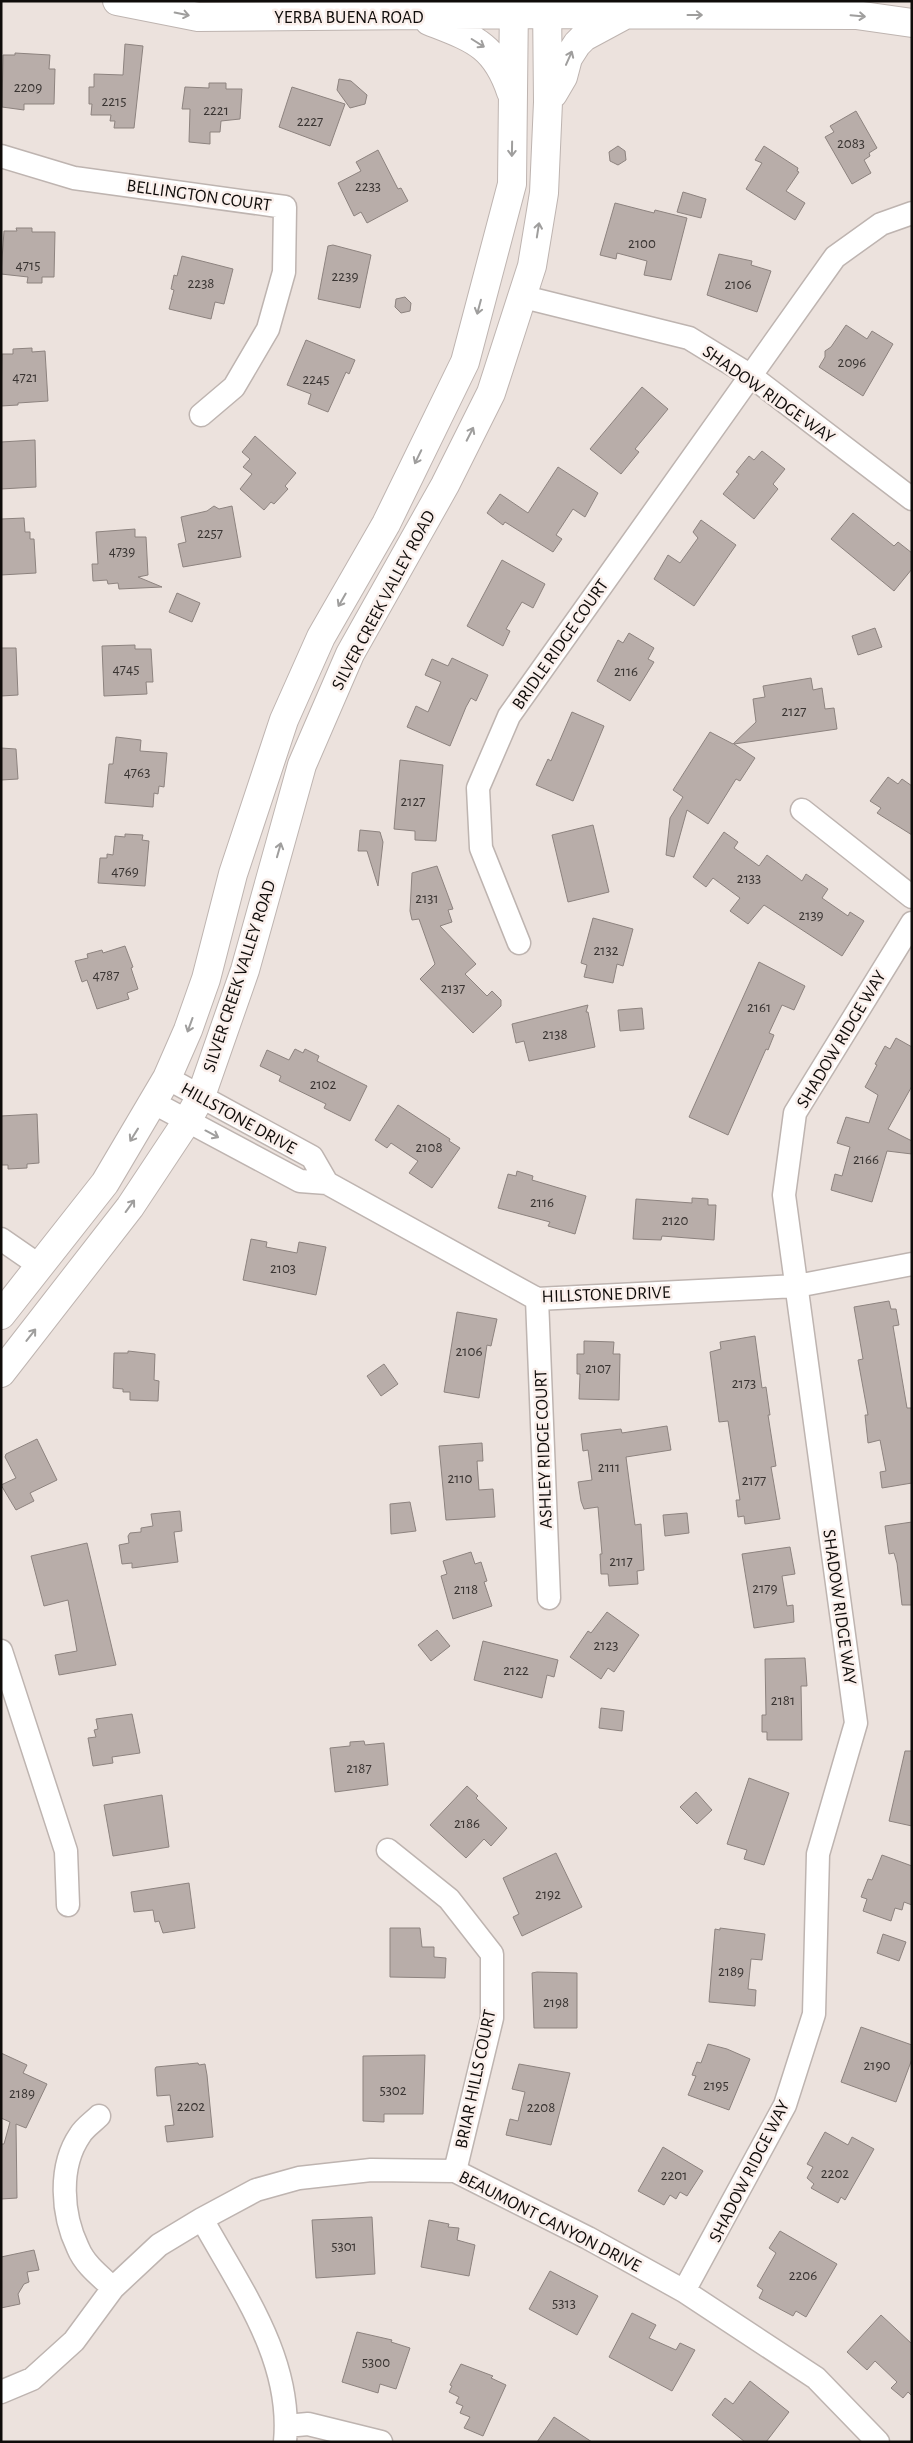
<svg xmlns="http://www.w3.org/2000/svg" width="913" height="2443" viewBox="0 0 913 2443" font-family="'Alegreya Sans',sans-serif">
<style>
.building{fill:#b8ada9;stroke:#8d837f}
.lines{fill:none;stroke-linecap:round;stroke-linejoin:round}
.street-casing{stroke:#beb4b0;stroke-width:25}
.secondary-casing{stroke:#beb4b0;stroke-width:30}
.street{stroke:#fff;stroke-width:22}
.secondary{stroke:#fff;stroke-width:28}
.oneway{stroke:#9f9e9d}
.labels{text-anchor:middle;stroke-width:5;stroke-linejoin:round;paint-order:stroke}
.number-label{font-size:15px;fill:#393432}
.street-label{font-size:18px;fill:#0f0c0a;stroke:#faefeb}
</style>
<rect width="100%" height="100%" fill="#ece2dd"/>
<path class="building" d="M125 44 143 46 134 128H114L115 121H110L111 115H91L92 104H89V87H94V74L123 75Z
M15 53 50 55 49 69H55L54 104H24V110L2 107 3 55H15Z
M339 79 351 81 367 95 365 104 350 108 337 90Z
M209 83H226V89H242L240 119 221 121 220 132H210V144L189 142 190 109H182L185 87 209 88Z
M292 87 345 104 330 146 279 127Z
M856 111 877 148 869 153 870 156 864 160 871 173 852 184 825 137 834 132 830 126Z
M618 146 625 151 626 160 618 165 610 161 609 152Z
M764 146 798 168 797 171 799 172 786 191 805 203 795 220 746 189 762 163 755 160Z
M378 150 398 189 401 188 408 201 367 223 361 212 354 216 338 183 361 171 356 162Z
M683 192 706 199 701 218 677 212Z
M615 203 654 213 655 210 687 218 671 280 644 275 647 261 617 253 616 259 600 255Z
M16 228H32V232H55L54 277H42V283H27L28 277 1 274 4 231H17Z
M333 245 371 255 360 308 318 299 328 246Z
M719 254 752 261 751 265 771 271 757 312 707 295Z
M182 256 233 269 224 304 215 302 211 319 169 309 174 290 171 289 174 275 177 276Z
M405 297 411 303 410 311 401 313 395 307 396 299Z
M846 325 867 339 872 331 893 344 863 396 819 367 825 357V351L831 347Z
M306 340 355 360 349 374 346 372 328 412 308 404 311 394 287 385Z
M32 348V352L45 351 48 401 18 403V405L1 406 2 354H13V349Z
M642 387 668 409 635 449 639 452 621 474 590 449Z
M255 436 296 473 285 486 288 489 274 504 271 502 264 510 240 489 252 474 243 467 250 459 242 452Z
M35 440 36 487 1 489V442Z
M762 451 785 469 773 484 778 489 754 519 723 494 739 474 736 472 749 456 754 460Z
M558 467 598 493 585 517 573 509 556 535 562 539 553 552 505 522 503 525 487 513 500 494 528 513Z
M214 506 219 509 232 506 241 557 183 567 178 544 186 542 181 517 207 511Z
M853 513 894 546 898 542 912 553V569L894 591 831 539Z
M24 518 25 532H30V539H34L36 573 1 575V519Z
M701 520 736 545 694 606 654 579 668 555 680 563 698 538 693 532Z
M135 529V537H146L148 575 138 577 162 587 119 589 118 583 108 584 107 580 93 581 92 564H98L96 532Z
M502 560 545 584 533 608 522 602 506 629 510 631 503 646 467 626Z
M177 593 200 603 192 622 169 612Z
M875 628 882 647 858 655 852 636Z
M629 633 654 648 648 659 654 662 630 701 597 681 618 640 623 643Z
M135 645V649H151L153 682H146L147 694 104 696 102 646Z
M1 648H16L18 695 1 696Z
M452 658 488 675 476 701 471 698 466 707 450 746 407 727 416 706 428 712 441 682 425 675 432 659 448 666Z
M811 678 813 690 822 688 825 709 834 708 837 729 734 744 755 758 740 781 736 779 708 824 687 810 674 857 666 855 670 818 683 797 673 790 710 732 733 744 756 722 753 699 765 697 763 686Z
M572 712 604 726 573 801 536 785 548 759 551 761Z
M116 737 141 740 140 751 167 753 164 787 159 786 158 794 154 793 153 807 105 803 109 764H113Z
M1 748 16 749 18 779 1 780Z
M400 760 443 765 436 841 415 840V831L394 829Z
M888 777 898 784 902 779 912 786V835L877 813 881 808 870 801Z
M593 825 609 892 568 902 552 835Z
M360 830 380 832 383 842 378 886 367 851H358Z
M724 832 738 842 734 848 759 866 767 855 802 881 806 874 828 889 822 898 848 916 850 912 864 921 842 956 764 905 748 924 730 911 740 898 713 878 706 887 693 877Z
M125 834 143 835 142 840 149 841 145 886 98 883 100 858H107V854L113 855 115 836 125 837Z
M437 866 453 909 448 910 452 922 440 926 476 964 465 974 487 996 492 991 501 1000V1006L473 1033 420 979 435 964 419 919 412 920 410 911 412 873Z
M593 918 633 929 623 966 617 964 613 983 584 977 587 965 581 963Z
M125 946 133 967 131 968 138 989 127 993 129 999 97 1009 87 980 82 982 75 961 88 958 87 954 102 950 103 953Z
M759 962 805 986 794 1010 782 1005 769 1033 774 1035 768 1050 766 1049 728 1135 689 1117Z
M588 1005 586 1012H588L595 1047 529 1061 524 1041 516 1043 512 1024Z
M642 1008 644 1029 620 1031 618 1010Z
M896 1038 912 1047V1086L888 1129 912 1141V1154L887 1151 872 1202 831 1190 835 1174 842 1176 850 1147 837 1143 846 1117 869 1123 878 1095 865 1087 877 1065 875 1064 885 1046 890 1049Z
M295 1049 303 1053 305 1049 319 1056 317 1061 367 1086 350 1121 324 1108 326 1104 279 1081 281 1076 260 1066 267 1050 289 1060Z
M398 1105 450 1139 449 1141 460 1148 432 1188 409 1173 418 1161 391 1143 387 1148 375 1140Z
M37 1114 39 1163 27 1164V1168L8 1169V1165H1V1116Z
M517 1171 533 1176 532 1180 586 1196 575 1234 548 1226 550 1222 498 1208 508 1174 516 1176Z
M692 1198 708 1199V1205H716L714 1240 662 1236 661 1240 633 1239 636 1199 692 1203Z
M251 1239 267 1242 266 1247 297 1253 299 1242 326 1247 316 1295 243 1280Z
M889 1301 891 1309H896L899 1325 893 1326 907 1408H912V1483L882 1488 880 1472 886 1471 880 1440 868 1443 865 1415H868L858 1360 863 1359 854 1307Z
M457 1312 497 1319 491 1346 487 1345 479 1398 444 1392Z
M755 1336 762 1388 766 1387 770 1415H768L776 1466 771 1467 780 1519 745 1524 744 1516 738 1517 736 1500H740L728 1421 719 1422 710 1352 721 1349 720 1342Z
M584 1341 614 1342 613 1354H620L619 1400 579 1399 580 1374H577V1354H584Z
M128 1351 155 1354 154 1380 159 1381 158 1401 130 1400V1392H123V1389L113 1388 114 1353H128Z
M384 1364 398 1384 381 1396 367 1376Z
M667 1426 671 1450 626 1457 635 1525 641 1524 644 1570 637 1571 638 1584 609 1586 608 1574H601L600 1554H602L598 1507 584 1509 581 1501 578 1482 592 1480 588 1450 583 1451 581 1434 621 1429 622 1433Z
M37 1439 57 1480 30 1493 34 1501 16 1510 1 1485 16 1478 5 1457 6 1454Z
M482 1443 483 1461H477L479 1490 493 1489 495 1517 446 1520 439 1446Z
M410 1502 416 1531 391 1534 390 1504Z
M180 1511 182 1531 174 1532 178 1562 132 1568V1563L122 1564 119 1545 129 1543 128 1536 130 1533 141 1532V1528L153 1526 151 1514Z
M687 1513 689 1533 665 1536 663 1515Z
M912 1522V1605H902L897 1563 894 1553 889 1554 885 1526Z
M87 1543 116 1665 59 1675 55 1655 77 1651 68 1600 44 1606 31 1556Z
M790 1547 795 1574 782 1576 787 1606 793 1605 794 1622 754 1628 742 1554Z
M471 1552 475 1564 481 1562 487 1581 484 1582 492 1606 453 1619 441 1576 447 1574 443 1561Z
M607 1612 639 1635 614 1672 608 1668 601 1679 570 1657 588 1631 591 1633Z
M437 1630 450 1646 431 1661 418 1645Z
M483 1641 558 1660 554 1677 547 1675 542 1698 474 1680Z
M805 1658 807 1686H801L802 1740H767V1732H762V1715H766L765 1659Z
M601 1708 624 1711 622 1731 599 1728Z
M132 1714 140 1753 112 1757 113 1763 93 1766 88 1738 96 1737 94 1730 98 1729 96 1719Z
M364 1741 365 1745 384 1743 388 1785 335 1792 330 1748 350 1746V1742Z
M905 1751H912V1826L889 1821Z
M749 1778 789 1793 764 1865 744 1859 747 1850 727 1844Z
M467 1786 478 1796 476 1798 507 1828 491 1846 484 1839 466 1858 430 1825Z
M696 1792 712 1810 697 1824 680 1807Z
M162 1795 169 1847 113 1856 104 1805Z
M556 1853 582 1907 522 1936 513 1917 519 1914 503 1878Z
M882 1855 912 1866V1905L904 1902 902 1910 895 1908 891 1921 863 1911 867 1899 861 1897 868 1879 872 1880Z
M189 1883 195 1928 163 1933 159 1921 155 1922 153 1910 134 1912 131 1892Z
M390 1928H420L422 1947H434V1957L446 1958 445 1978 390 1977Z
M720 1928 765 1934 762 1960 751 1959 748 1989 756 1990 755 2006 709 2002 715 1929 720 1930Z
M883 1934 906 1942 899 1961 877 1953Z
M537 1972 577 1973V2028H534L532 1973Z
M861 2027 912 2045V2059L896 2102 841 2082Z
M708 2044 727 2049 750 2059 729 2110 688 2095 696 2076 692 2075 697 2062 701 2063Z
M1 2053 27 2065 23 2073 47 2084 26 2128 16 2124 17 2198 1 2199V2144H4L10 2122 1 2118Z
M425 2055 423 2114H384V2122L363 2121V2056Z
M198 2063 199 2065 205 2064 207 2075 213 2137 167 2142 165 2126 174 2125 170 2095 157 2096 155 2069 156 2067Z
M519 2064 570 2073 551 2145 506 2135 510 2119 518 2121 525 2092 512 2089Z
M825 2132 848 2145 852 2137 874 2149 845 2200 841 2197 838 2203 811 2188 814 2184 807 2178 813 2167 807 2164Z
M663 2147 703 2171 687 2196 680 2192 676 2199 670 2195 664 2205 638 2191Z
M372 2217 375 2274 316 2278 312 2220Z
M429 2220 449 2224 448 2227 459 2228 457 2240 475 2245 469 2276 421 2267Z
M780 2231 837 2264 806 2317 796 2311 793 2316 759 2298 763 2290 757 2286 776 2253 769 2248Z
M34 2250 39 2270 27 2272 29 2282 24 2284 18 2294 20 2304 1 2308V2257Z
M550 2271 598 2296 577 2335 529 2309Z
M632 2313 656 2325 649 2338 676 2350 680 2343 695 2350 672 2391 609 2357Z
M881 2315 912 2344V2396L908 2392 903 2398 891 2388 897 2382 875 2361 867 2370 847 2352Z
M357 2332 392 2340 391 2342 410 2348 396 2389 380 2384 378 2393 342 2382Z
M461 2364 493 2376 491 2378 506 2385 483 2436 464 2428 470 2417 460 2413 463 2406 456 2403 459 2397 449 2392 452 2386 450 2385Z
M750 2381 789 2412 766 2442H745L712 2415 725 2398 733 2404Z
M554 2417 592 2442H537Z"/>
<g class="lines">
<g class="street-casing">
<path id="street" d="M1 156 74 178 285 207 284 272 268 329 234 387 201 415
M524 297 689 338 751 376 912 499
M802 810 912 897
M519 943 481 848 478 788 509 716 835 257 881 224 912 213
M167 1078 312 1157 327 1183
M154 1103 300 1181 327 1183 537 1299 797 1286 912 1264
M1 1239 40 1266
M537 1299 549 1598
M1 1651 66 1851 68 1905
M388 1850 449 1899 492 1954V2018L455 2171
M99 2116C93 2122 84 2128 80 2135 58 2167 62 2215 78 2248 85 2265 100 2276 113 2288
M202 2219C240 2288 293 2359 285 2442
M684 2291 785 2105 814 2014 818 1854 856 1723 784 1195 795 1113 912 923
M1 2392 32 2379 74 2341 113 2288 159 2245 202 2219 256 2190 299 2178 371 2170 455 2171 588 2238 684 2291 816 2378 878 2442
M286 2426 308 2424 381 2442"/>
</g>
<g class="secondary-casing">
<path id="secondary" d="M117 1 198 17 547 14 856 15 912 23
M429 21C472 38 495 44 511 92
M553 94 563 77 568 58 577 44 584 37 623 16
M1 1315 105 1183 167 1078 188 1030 206 979 233 874 284 720 321 637 386 524 465 362 512 184 514 1
M1 1373 130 1207 187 1121 201 1096 245 970 302 765 350 654 445 485 491 393 532 266 544 193 548 102 547 1"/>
</g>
<use href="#street" class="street"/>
<use href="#secondary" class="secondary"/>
</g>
<defs><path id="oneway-shaft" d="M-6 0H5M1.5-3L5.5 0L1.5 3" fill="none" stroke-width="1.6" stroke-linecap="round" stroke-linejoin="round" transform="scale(1.25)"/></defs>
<g class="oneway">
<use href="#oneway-shaft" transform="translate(182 14) rotate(11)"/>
<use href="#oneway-shaft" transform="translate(695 15)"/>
<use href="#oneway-shaft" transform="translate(858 16) rotate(5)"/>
<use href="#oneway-shaft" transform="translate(478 43) rotate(32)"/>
<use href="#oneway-shaft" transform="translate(569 58) rotate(-66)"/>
<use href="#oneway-shaft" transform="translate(512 149) rotate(91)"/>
<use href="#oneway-shaft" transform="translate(538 230) rotate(-81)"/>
<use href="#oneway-shaft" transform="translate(479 307) rotate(105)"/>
<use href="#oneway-shaft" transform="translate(470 434) rotate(-63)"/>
<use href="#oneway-shaft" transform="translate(418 457) rotate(116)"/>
<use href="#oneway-shaft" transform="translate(342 600) rotate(120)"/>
<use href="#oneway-shaft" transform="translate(279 850) rotate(-74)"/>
<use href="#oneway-shaft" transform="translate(190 1025) rotate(110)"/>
<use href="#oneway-shaft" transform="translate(212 1134) rotate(28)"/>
<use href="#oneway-shaft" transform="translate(134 1135) rotate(122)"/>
<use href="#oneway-shaft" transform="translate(130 1206) rotate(-54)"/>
<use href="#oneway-shaft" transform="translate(31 1335) rotate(-52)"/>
</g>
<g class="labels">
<g class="number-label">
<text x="28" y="92">2209</text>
<text x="114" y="106">2215</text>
<text x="216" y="115">2221</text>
<text x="310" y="126">2227</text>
<text x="851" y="148">2083</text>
<text x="368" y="191">2233</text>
<text x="642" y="248">2100</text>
<text x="28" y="270">4715</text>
<text x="345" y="281">2239</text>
<text x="201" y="288">2238</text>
<text x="738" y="289">2106</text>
<text x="852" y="367">2096</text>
<text x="25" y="382">4721</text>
<text x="316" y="384">2245</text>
<text x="210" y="538">2257</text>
<text x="122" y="556">4739</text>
<text x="126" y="674">4745</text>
<text x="626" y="676">2116</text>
<text x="794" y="716">2127</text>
<text x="137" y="777">4763</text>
<text x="413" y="806">2127</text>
<text x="125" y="876">4769</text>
<text x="749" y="883">2133</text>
<text x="427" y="903">2131</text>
<text x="811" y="920">2139</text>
<text x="606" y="955">2132</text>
<text x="106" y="980">4787</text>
<text x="453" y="993">2137</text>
<text x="759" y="1012">2161</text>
<text x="555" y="1039">2138</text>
<text x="323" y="1089">2102</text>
<text x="429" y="1152">2108</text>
<text x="866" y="1164">2166</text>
<text x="542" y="1207">2116</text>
<text x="675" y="1225">2120</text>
<text x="283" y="1273">2103</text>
<text x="469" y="1356">2106</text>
<text x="598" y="1373">2107</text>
<text x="744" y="1388">2173</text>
<text x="609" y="1472">2111</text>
<text x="460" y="1483">2110</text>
<text x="754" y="1485">2177</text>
<text x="621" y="1566">2117</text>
<text x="765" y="1593">2179</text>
<text x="466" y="1594">2118</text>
<text x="606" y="1650">2123</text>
<text x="516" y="1675">2122</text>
<text x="783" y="1705">2181</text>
<text x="359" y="1773">2187</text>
<text x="467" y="1828">2186</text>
<text x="548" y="1899">2192</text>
<text x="731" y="1976">2189</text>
<text x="556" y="2007">2198</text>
<text x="877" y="2070">2190</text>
<text x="716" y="2090">2195</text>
<text x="393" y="2095">5302</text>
<text x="22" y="2098">2189</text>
<text x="191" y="2111">2202</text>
<text x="541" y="2112">2208</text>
<text x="835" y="2178">2202</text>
<text x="674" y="2180">2201</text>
<text x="344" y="2251">5301</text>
<text x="803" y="2280">2206</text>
<text x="564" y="2308">5313</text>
<text x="376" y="2367">5300</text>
</g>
<g class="street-label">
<text x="349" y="23">YERBA BUENA ROAD</text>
<text transform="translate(199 195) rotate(8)" y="6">BELLINGTON COURT</text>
<text transform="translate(769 394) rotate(35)" y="6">SHADOW RIDGE WAY</text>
<text transform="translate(383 600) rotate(-62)" y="6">SILVER CREEK VALLEY ROAD</text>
<text transform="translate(560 644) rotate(-55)" y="6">BRIDLE RIDGE COURT</text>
<text transform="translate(239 976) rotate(-72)" y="6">SILVER CREEK VALLEY ROAD</text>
<text transform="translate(841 1039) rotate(-59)" y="6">SHADOW RIDGE WAY</text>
<text transform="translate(239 1118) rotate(29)" y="6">HILLSTONE DRIVE</text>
<text transform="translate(606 1294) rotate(-2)" y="6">HILLSTONE DRIVE</text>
<text transform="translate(543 1449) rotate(-92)" y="6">ASHLEY RIDGE COURT</text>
<text transform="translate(840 1607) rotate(82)" y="6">SHADOW RIDGE WAY</text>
<text transform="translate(475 2079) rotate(-78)" y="6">BRIAR HILLS COURT</text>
<text transform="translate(749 2171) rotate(-63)" y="6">SHADOW RIDGE WAY</text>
<text transform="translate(550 2221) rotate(27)" y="6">BEAUMONT CANYON DRIVE</text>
</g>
</g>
<rect width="913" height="2443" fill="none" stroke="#0f0c0a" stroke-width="5"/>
</svg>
